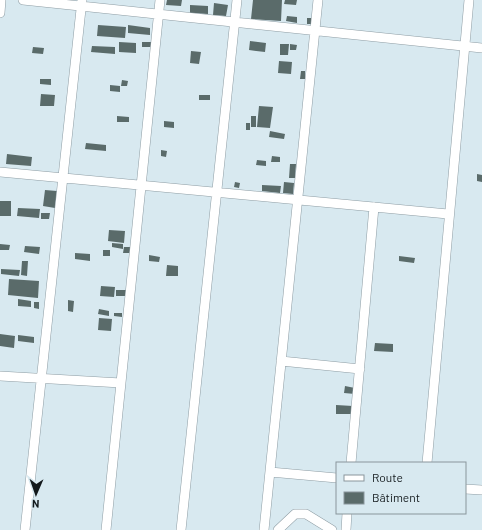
<svg xmlns="http://www.w3.org/2000/svg" width="482" height="530" viewBox="0 0 482 530" font-family="Barlow,sans-serif">
<style>
.building{fill:#5a6b6a}
.lines{fill:none;stroke-linecap:round;stroke-linejoin:round}
.minor-casing{stroke:#8e9da4;stroke-width:10}
.minor{stroke:#fff;stroke-width:9}
</style>
<rect width="100%" height="100%" fill="#d8e9f0"/>
<path class="building" d="M167 0H182L181 6 166 5Z
M253 0H282L281 21 251 19Z
M285 0H297L296 5 284 4Z
M214 3 228 5 226 16 213 15Z
M190 5 208 6V14L190 13Z
M287 16 297 17V23L286 21Z
M307 18H311V24H307Z
M98 25 126 27 125 38 97 36Z
M128 25 150 28V35L128 33Z
M250 41 266 43 265 52 249 50Z
M119 42 136 43V53L119 52Z
M142 42H151V47H142Z
M280 44H289L288 55H280Z
M290 44 297 45 296 50H290Z
M92 46 115 47V54L91 52Z
M33 47 44 48 43 54 32 53Z
M191 51 201 52 199 64 190 63Z
M279 61 292 62 291 74 278 73Z
M301 71H305V79H300Z
M40 79H51V85L40 84Z
M122 80 128 81 127 86H121Z
M110 85 120 86V92L110 91Z
M41 94 55 95 54 106H40Z
M199 95H210V100H199Z
M259 106 273 107 270 128 257 127Z
M117 116 129 117V122H117Z
M251 116H256V127H251Z
M164 121 174 122V128L164 127Z
M246 123H250V130H246Z
M270 131 285 134 284 139 269 137Z
M86 143 106 145V151L85 149Z
M161 150 167 151 166 157 161 156Z
M7 154 32 157 31 166 6 164Z
M272 156 280 157V162H271Z
M257 160 266 161V166L256 165Z
M290 164H296L295 178H289Z
M477 174 482 175V182L477 181Z
M235 182 240 183 239 188 234 187Z
M284 182 294 183 293 194 283 193Z
M262 185 281 186 280 193 262 191Z
M45 190 57 191 55 208 43 206Z
M0 201H11V216H0Z
M18 208 40 209 39 218 17 216Z
M41 213H50L49 219H41Z
M109 230 125 231 124 243 108 241Z
M112 243 123 244V249L112 247Z
M0 244 10 245 9 250H0Z
M25 246 40 247 39 254 24 252Z
M124 247H131V253H123Z
M103 250H110V256H103Z
M75 253 90 254V261L75 259Z
M149 255 160 257 159 262 149 261Z
M399 256 415 258 414 263 399 261Z
M22 261H28L27 276 21 275Z
M167 265 178 266V276H166Z
M1 269 20 270 19 276 1 274Z
M9 279 39 281 38 298 8 295Z
M101 286 115 287 114 297 100 296Z
M116 290H127L126 296H116Z
M18 299 31 301V307L18 306Z
M68 300 74 301 73 312 68 311Z
M34 302H39V309L34 308Z
M99 309 109 311V316L98 314Z
M114 313H122V317L114 316Z
M99 318 112 319 111 331 98 330Z
M0 334 15 336 14 348 0 346Z
M18 335 34 337V343L18 341Z
M375 343 393 344V352L374 351Z
M345 386 355 388V394L344 393Z
M336 405 353 406 352 414H336Z"/>
<g class="lines">
<g class="minor-casing">
<path id="minor" d="M23 0 482 48
M0 13 1 0
M0 172 448 214
M281 361 360 369
M0 376 121 383
M351 463 374 207
M427 463 469 0
M270 472 337 478
M465 489 482 490
M25 530 82 0
M106 530 160 0
M181 530 237 0
M264 530 318 0
M278 530 295 514H306L332 530
M346 530 347 513"/>
</g>
<use href="#minor" class="minor"/>
</g>
<rect x="336" y="462" width="130" height="52" fill="#d8e9f0" stroke="#89969b"/>
<rect x="344" y="475" width="20" height="6" fill="#ffffff" stroke="#89969b"/>
<text x="372" y="482" font-size="12" fill="#13191c">Route</text>
<rect x="344" y="492" width="20" height="12" fill="#5a6b6a" stroke="#89969b"/>
<text x="372" y="502" font-size="12" fill="#13191c">Bâtiment</text>
<g transform="translate(36 494) rotate(182)" stroke="#d8e9f0" stroke-width="3" paint-order="stroke">
<path d="M0-3L7 15L0 10L-7 15Z" fill="#13191c"/>
<text y="-6" font-size="11" font-weight="bold" text-anchor="middle" fill="#13191c">N</text>
</g>
</svg>
